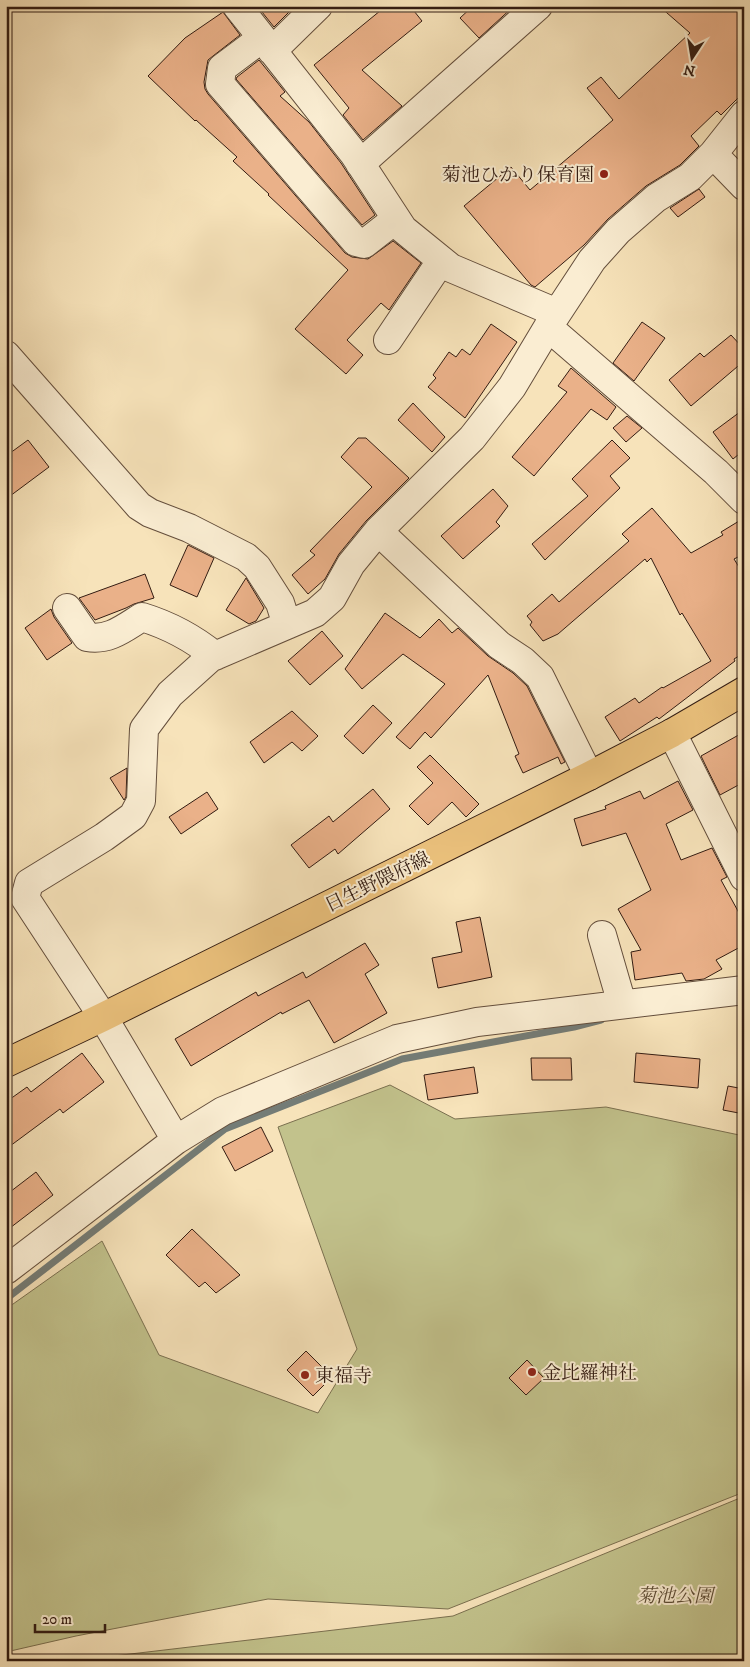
<svg xmlns="http://www.w3.org/2000/svg" width="750" height="1667" viewBox="0 0 750 1667" font-family="'IM FELL DW Pica','Noto Serif JP',serif">
<style>
.green{fill:#c2c28c;stroke:#7a6f4f}
.lines{fill:none;stroke-linecap:round;stroke-linejoin:round}
.stream{stroke:#747c76;stroke-width:7}
.building{fill:#eab189;stroke:#331c12}
.minor-casing{stroke:#644e3c;stroke-width:30}
.major-casing{stroke:#331c12;stroke-width:30}
.minor{stroke:#faedd2;stroke-width:28}
.major{stroke:#ecc27d;stroke-width:28}
.poi-dot{fill:#8f2418;stroke:#faedd2;stroke-width:2}
.labels{text-anchor:middle;stroke-width:4;stroke-linejoin:round;paint-order:stroke}
.poi-label{font-size:19px;fill:#331c12;stroke:#faedd2;text-anchor:start}
.street-label{font-size:19px;fill:#331c12;stroke:#faedd2}
.park-label{font-size:19px;font-style:italic;fill:#5e4e37;stroke:#faedd2}
</style>
<rect width="100%" height="100%" fill="#f7e3ba"/>
<filter id="stains"><feTurbulence type="fractalNoise" baseFrequency=".004" numOctaves="4"/><feColorMatrix values="0 0 0 0 .2 0 0 0 0 .09 0 0 0 0 .02 0 0 0 .5 -.17"/></filter>
<radialGradient id="worn" r=".72"><stop offset=".6" stop-color="#630" stop-opacity="0"/><stop offset="1" stop-color="#630" stop-opacity=".3"/></radialGradient>
<path class="green" d="M390 1085 455 1119 606 1107 744 1136V1490L739 1494 448 1609 268 1599 76 1636 6 1652V1309L102 1241 159 1355 318 1413 357 1349 278 1127Z
M740 1498 744 1502V1661H71L453 1616Z"/>
<g class="lines">
<path class="stream" d="M6 1299 225 1129 402 1059 574 1027 601 1020"/>
</g>
<path class="building" d="M259 6H295L274 27 258 7Z
M386 6H410L422 21 362 70 402 106 363 140 343 115 349 108 314 65Z
M473 6H514L479 38 460 18Z
M659 6H744V92L721 115 717 111 691 136 699 146 680 165 646 186 608 219 584 245 535 287 531 285 464 206 511 167 530 190 613 120 587 88 601 77 619 99 690 33Z
M223 12 240 35 213 56 208 60 204 82 205 89 208 94 345 253 352 257 368 259 393 241 421 263 389 310 381 303 347 340 363 355 346 374 295 329 348 270 268 195 269 194 233 161 237 157 196 120 195 121 148 76 185 38Z
M259 60 285 92 280 96 309 122 341 163 375 215 362 225 236 79 237 77Z
M699 189 705 197 678 217 670 208Z
M642 322 665 338 634 381 613 363Z
M491 324 517 342 465 418 428 387 436 378 433 375 449 352 456 357 462 349 470 355Z
M731 335 744 349V361L691 406 669 380 700 353 704 357Z
M571 368 616 407 607 420 591 409 534 476 512 457 567 392 558 386Z
M413 403 445 437 432 452 398 420Z
M744 409V450L733 459 713 432Z
M627 416 642 428 626 442 613 428Z
M358 438H366L409 478 366 521 339 554 325 579 308 594 292 575 315 555 310 551 372 487 341 457Z
M28 440 49 467 6 499V456Z
M612 440 630 458 610 476 620 488 545 560 532 544 588 496 572 479Z
M493 489 508 506 496 522 500 526 463 559 441 536Z
M652 508 691 553 723 535 721 532 744 518V566L738 557 734 559 744 575V653L734 659 735 661 659 719 657 717 620 741 605 717 635 698 639 703 662 687 663 688 711 661 682 613 680 615 651 558 647 562 645 559 558 634 543 641 530 625 532 622 527 616 552 594 559 602 629 541 622 534Z
M188 545 214 558 197 597 170 585Z
M145 574 154 598 134 604 126 608 95 620 79 598Z
M246 578 264 608 256 621 249 624 226 610Z
M51 609 54 617 72 643 47 660 25 628Z
M385 613 420 638 439 619 452 633 458 628 488 656 513 673 527 686 565 762 561 764 558 757 523 773 515 756 519 754 488 675 431 738 425 732 410 749 396 737 445 684 403 654 362 689 345 669Z
M322 631 343 656 310 685 288 661Z
M373 705 392 723 363 754 344 736Z
M292 711 318 736 302 751 292 742 264 763 250 742Z
M744 732V782L720 795 701 756Z
M430 755 479 804 466 817 452 802 428 825 409 806 433 783 417 767Z
M127 768 126 797 124 800 110 778Z
M678 781 693 810 666 824 681 860 712 848 727 877 721 880 744 922V945L716 960 722 969 704 979 686 981 682 973 635 980 631 952 641 950 618 909 651 890 626 833 582 846 574 819 606 809 605 806 640 791 644 799Z
M373 789 390 809 338 854 335 849 309 868 291 845 329 816 333 822Z
M207 792 218 809 181 834 169 817Z
M480 917 492 977 438 988 432 958 462 952 456 922Z
M365 943 379 965 365 974 387 1013 334 1043 309 1000 282 1014 281 1012 191 1066 175 1039 256 992 258 996 303 972 306 978Z
M82 1053 104 1082 63 1113 60 1109 6 1149V1102L27 1087 31 1092Z
M636 1053 700 1059 698 1088 634 1082Z
M531 1058H571L572 1080H532Z
M474 1067 478 1093 428 1100 424 1075Z
M728 1086 744 1089V1114L723 1110Z
M261 1127 273 1151 235 1171 222 1147Z
M36 1172 53 1195 6 1231V1195Z
M192 1229 240 1275 216 1293 205 1282 199 1287 166 1255Z
M306 1351 332 1377 313 1396 287 1370Z
M527 1360 544 1378 526 1395 509 1378Z"/>
<g class="lines">
<g class="minor-casing">
<path id="minor" d="M237 6 354 154 403 229 451 268 557 313
M262 38 222 68 220 84 356 242 364 244 396 219
M272 51 318 6
M713 154 744 186
M360 164 538 6
M548 327 716 472 744 500
M388 340 441 261
M6 355 139 506 150 513 189 528 246 557 257 567 280 603 287 625
M378 531 499 645 523 661 540 677 589 776
M67 608 87 637C109 641 124 628 142 617 168 625 193 638 215 656
M672 733 744 877
M602 935 622 1004
M176 1140 103 1017 25 898 29 883 104 837 133 816 141 801 144 729 170 694 210 658 315 613 332 598 351 564 378 531 472 438 512 387 548 327 592 260 618 231 656 198 690 177 713 154 744 115
M6 1270 176 1140 223 1111 397 1039 477 1022 744 990"/>
</g>
<g class="major-casing">
<path id="major" d="M6 1063 103 1017 589 776 672 733 744 691"/>
</g>
<use href="#minor" class="minor"/>
<use href="#major" class="major"/>
</g>
<g class="poi-dot">
<circle cx="604" cy="174" r="5"/>
<circle cx="532" cy="1372" r="5"/>
<circle cx="305" cy="1375" r="5"/>
</g>
<g class="labels">
<g class="poi-label">
<text x="594" y="181" text-anchor="end">菊池ひかり保育園</text>
<text x="542" y="1379">金比羅神社</text>
<text x="315" y="1382">東福寺</text>
</g>
<g class="street-label">
<text transform="translate(377 881) rotate(-26)" y="7">日生野隈府線</text>
</g>
<g class="park-label">
<text x="675" y="1602">菊池公園</text>
</g>
</g>
<rect width="750" height="1667" fill="none" stroke="#f7e3ba" stroke-width="25"/>
<rect x="8" y="8" width="735" height="1652" fill="none" stroke="#331c12" stroke-width="2.5"/>
<rect x="12" y="12" width="725" height="1642" fill="none" stroke="#331c12"/>
<g transform="translate(692 58) rotate(192)" stroke="#faedd2" stroke-width="4" paint-order="stroke">
<path d="M0-4L9 19L0 12L-9 19Z" fill="#331c12"/>
<text y="-8" font-size="14" font-weight="bold" text-anchor="middle" fill="#331c12">N</text>
</g>
<path d="M35 1624v8h70v-8" fill="none" stroke="#331c12" stroke-width="2.5"/>
<text x="42" y="1624" font-size="15" fill="#331c12" stroke="#faedd2" stroke-width="4" paint-order="stroke">20 m</text>
<rect width="100%" height="100%" filter="url(#stains)"/>
<rect width="100%" height="100%" fill="url(#worn)"/>
</svg>
